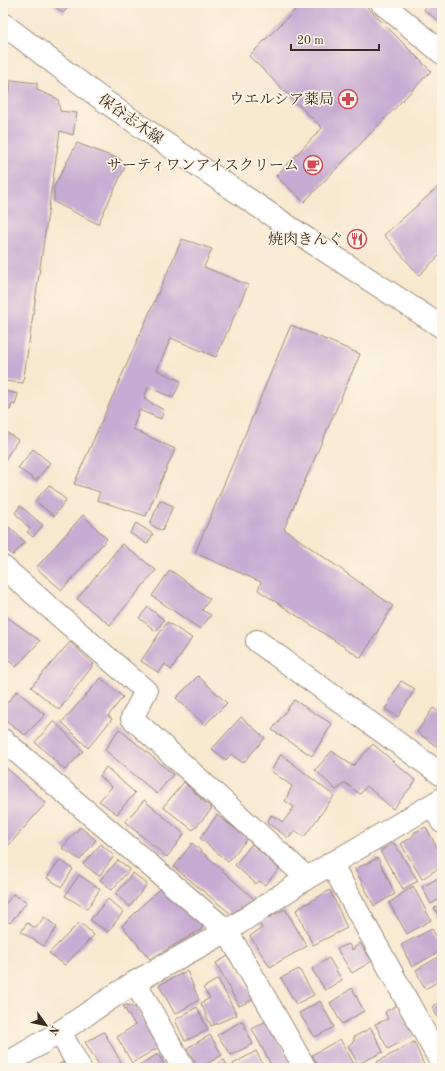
<svg xmlns="http://www.w3.org/2000/svg" width="445" height="1071" viewBox="0 0 445 1071" font-family="'Old Standard TT','Noto Serif JP',serif">
<style>
.building{fill:#c8abd3}
.lines{fill:none;stroke-linecap:round;stroke-linejoin:round}
.minor-casing{stroke:#9a8977;stroke-width:24}
.major-casing{stroke:#9a8977;stroke-width:24}
.minor{stroke:#fff;stroke-width:22}
.major{stroke:#fff;stroke-width:22}
.labels{text-anchor:middle;stroke-width:3.5;stroke-linejoin:round;paint-order:stroke}
.poi-label{font-size:15px;fill:#3b2a1e;stroke:#fcf5e5;text-anchor:end}
.street-label{font-size:15px;fill:#3b2a1e;stroke:#fcf5e5}
</style>
<rect width="100%" height="100%" fill="#fcf5e5"/>
<filter id="ink" filterUnits="userSpaceOnUse"><feTurbulence type="fractalNoise" baseFrequency=".025" numOctaves="2"/><feDisplacementMap in="SourceGraphic" scale="8" xChannelSelector="R" yChannelSelector="G"/><feConvolveMatrix kernelMatrix="1 2 1 2 8 2 1 2 1" color-interpolation-filters="sRGB"/></filter>
<filter id="wash" filterUnits="userSpaceOnUse"><feTurbulence type="fractalNoise" baseFrequency=".012" numOctaves="4" result="noise"/><feDisplacementMap in="SourceGraphic" scale="16" xChannelSelector="R" yChannelSelector="G"/><feGaussianBlur stdDeviation="0.9" result="paint"/><feColorMatrix in="noise" values="0 0 0 0 0 0 0 0 0 0 0 0 0 0 0 0 0 1.4 0 .05"/><feComposite in="paint" operator="in"/></filter>
<g filter="url(#wash)">
<rect width="100%" height="100%" fill="#f8e8d0"/>
<g id="blocks">
<path class="building" d="M51 3H72L63 13Z
M302 3H363L431 71 304 202 276 176 322 128 249 56Z
M429 3H442V24L424 10Z
M11 80 37 83V90L58 99 60 111 77 113 73 135 60 131 23 383 3 381V93L10 91Z
M77 143 121 160 125 167 98 224 54 202V187Z
M438 187 442 192V253L419 275 384 235Z
M182 239 212 249 204 267 248 285 216 357 171 338 157 370 181 381 173 398 148 387 144 399 164 410 161 419 139 410 133 429 175 449 146 516 97 500 100 492 74 484Z
M291 325 360 354 284 529 393 606 361 658 258 590 261 582 195 553Z
M3 391 18 394 15 405 12 404 10 410 3 409Z
M3 430 18 440 3 462Z
M33 449 50 463 36 481 18 468Z
M49 485 66 500 54 516 35 501Z
M160 500 173 506 162 531 150 524Z
M20 506 43 525 33 537 27 532 30 529 15 513Z
M83 515 107 539 62 590 36 568Z
M3 522 25 542 13 555 3 547Z
M136 523 153 534 147 544 130 533Z
M122 544 156 570 110 625 77 599Z
M170 570 210 599 202 610 211 615 200 629 152 596Z
M148 607 164 620 156 631 139 618Z
M3 614 40 641 16 667 3 656Z
M167 622 192 638 171 670 165 664 159 673 141 661Z
M70 642 94 664 59 710 31 687Z
M198 676 227 703 205 725 176 698Z
M101 678 123 697 108 716 112 719 88 748 62 722Z
M401 681 415 689 398 717 385 709Z
M17 691 45 715 25 735 3 719V708Z
M294 700 332 724 312 756 272 730Z
M433 708 442 714V750L417 732Z
M241 717 265 738 243 763 231 754 226 760 212 749Z
M54 721 83 751 65 770 35 742Z
M119 729 173 774 157 794 105 750Z
M373 744 416 781 393 809 367 786 360 794 345 783 336 790 315 770 332 751 353 766Z
M281 754 334 796 304 837 295 830 289 838 267 823 271 815 283 822 294 807 285 801 292 786 271 771Z
M3 765 46 803 8 846 3 842Z
M106 767 135 793 117 814 99 801 112 787 100 776Z
M184 782 212 809 193 830 163 807Z
M144 800 184 834 167 857 125 822Z
M217 815 248 838 228 862 200 838Z
M80 827 96 840 80 860 62 848Z
M426 827 442 857V866L422 879 401 844 412 837 415 832Z
M192 843 254 899 231 914 174 867Z
M394 843 418 881 403 889 380 851Z
M101 844 114 856 99 876 83 864Z
M252 844 279 869 265 885 259 881 256 884 235 865Z
M378 858 395 894 374 906 355 869Z
M60 860 73 869 62 887 47 878Z
M118 860 130 869 112 890 100 880Z
M133 873 147 884 130 907 116 894Z
M79 875 100 889 87 909 65 896Z
M442 876V897L431 904 422 887Z
M413 886 431 920 407 934 389 903Z
M161 887 203 924 201 930 150 959 122 926Z
M330 890 347 928 313 945 296 910Z
M13 894 27 902 10 923 3 918V905L4 906Z
M108 899 123 912 108 932 90 920Z
M442 904V921L434 908Z
M285 909 307 946 270 967 250 936 262 928 259 923Z
M44 917 57 927 44 946 21 932 27 923 36 928Z
M80 922 94 935 65 965 49 953Z
M432 929 442 947V950L412 967 401 945Z
M360 943 372 961 352 973 337 949 349 944 352 950Z
M442 955V979L425 989 416 970Z
M228 956 254 999 239 1006 216 963Z
M329 958 342 980 325 990 312 969Z
M299 969 314 995 296 1004 281 978Z
M187 971 199 1000 175 1014 159 985Z
M218 979 237 1015 211 1026 201 1003 210 998 203 988Z
M352 988 364 1011 342 1024 330 1003Z
M442 1000V1025L432 1007Z
M320 1001 334 1027 315 1037 299 1013Z
M127 1005 138 1009 159 1047 132 1063 117 1037 135 1025 123 1006Z
M397 1005 414 1035 388 1049 375 1024 388 1019 385 1012Z
M197 1007 208 1030 185 1041 175 1020Z
M242 1021 253 1044 231 1055 217 1035Z
M266 1021 292 1062 283 1068H273L252 1029Z
M371 1028 383 1052 358 1064 348 1046 354 1041V1037Z
M104 1032 123 1066 117 1068H101L85 1042Z
M210 1035 222 1055 200 1068H198L187 1048Z
M340 1039 355 1066 352 1068H320L312 1055Z
M414 1042 424 1065 419 1068H380L377 1062Z
M256 1051 265 1068H235L233 1064Z
M158 1054 166 1068H134Z
M224 1060 229 1068H210Z
M63 1062 67 1068H53Z"/>
</g>
</g>
<g filter="url(#ink)">
<use href="#blocks" fill-opacity="0" stroke="#9a8977" stroke-width="1"/>
<g class="lines">
<g class="minor-casing">
<path id="minor" d="M382 3 442 53
M3 567 146 691 132 718 307 878
M257 641 442 775
M3 740 227 931 305 1068
M433 805 442 822
M331 863 442 1064
M135 982 183 1068
M60 1032 80 1068
M3 1066 60 1032 135 982 227 931 307 878 442 799"/>
</g>
<g class="major-casing">
<path id="major" d="M3 24 99 97 156 137 301 235 442 327"/>
</g>
<use href="#minor" class="minor"/>
<use href="#major" class="major"/>
</g>
</g>
<defs>
<g id="pharmacy-ring" transform="scale(1)"><circle r="9.5" fill="#fcf5e5" stroke="#d1495b" stroke-width="1.5"/><path d="M-2-6h4v4h4v4h-4v4h-4v-4h-4v-4h4Z" fill="#d1495b"/></g>
<g id="cafe-ring" transform="scale(1)"><circle r="9.5" fill="#fcf5e5" stroke="#d1495b" stroke-width="1.5"/><path d="M-5.5-4.5H6V0H3Q3 3.5 0 3.5H-2.5Q-5.5 3.5-5.5 0ZM3-3.2v2h1.7v-2ZM-6 4.5H4V6H-6Z" fill="#d1495b"/></g>
<g id="restaurant-ring" transform="scale(1)"><circle r="9.5" fill="#fcf5e5" stroke="#d1495b" stroke-width="1.5"/><path d="M-5-6h1v4h1v-4h1v4h1v-4h1v5L-1.5 .5V6h-2V.5L-5-1ZM5-6V6H3V1.5H1.5Q1.5-4 5-6Z" fill="#d1495b"/></g>
</defs>
<g fill-rule="evenodd">
<use href="#pharmacy-ring" x="348" y="99"/>
<use href="#cafe-ring" x="313" y="165"/>
<use href="#restaurant-ring" x="357" y="239"/>
</g>
<g class="labels">
<g class="poi-label">
<text x="334" y="104">ウエルシア薬局</text>
<text x="299" y="170">サーティワンアイスクリーム</text>
<text x="343" y="244">焼肉きんぐ</text>
</g>
<g class="street-label">
<text transform="translate(131 119) rotate(35)" y="5">保谷志木線</text>
</g>
</g>
<rect width="445" height="1071" fill="none" stroke="#fcf5e5" stroke-width="16"/>
<g transform="translate(46 1025) rotate(123)" stroke="#fcf5e5" stroke-width="3" paint-order="stroke">
<path d="M0-3L7 15L0 10L-7 15Z" fill="#3b2a1e"/>
<text y="-6" font-size="11" font-weight="bold" text-anchor="middle" fill="#3b2a1e">N</text>
</g>
<path d="M291 44v6h88v-6" fill="none" stroke="#3b2a1e" stroke-width="2"/>
<text x="297" y="44" font-size="12" fill="#3b2a1e" stroke="#fcf5e5" stroke-width="3" paint-order="stroke">20 m</text>
</svg>
